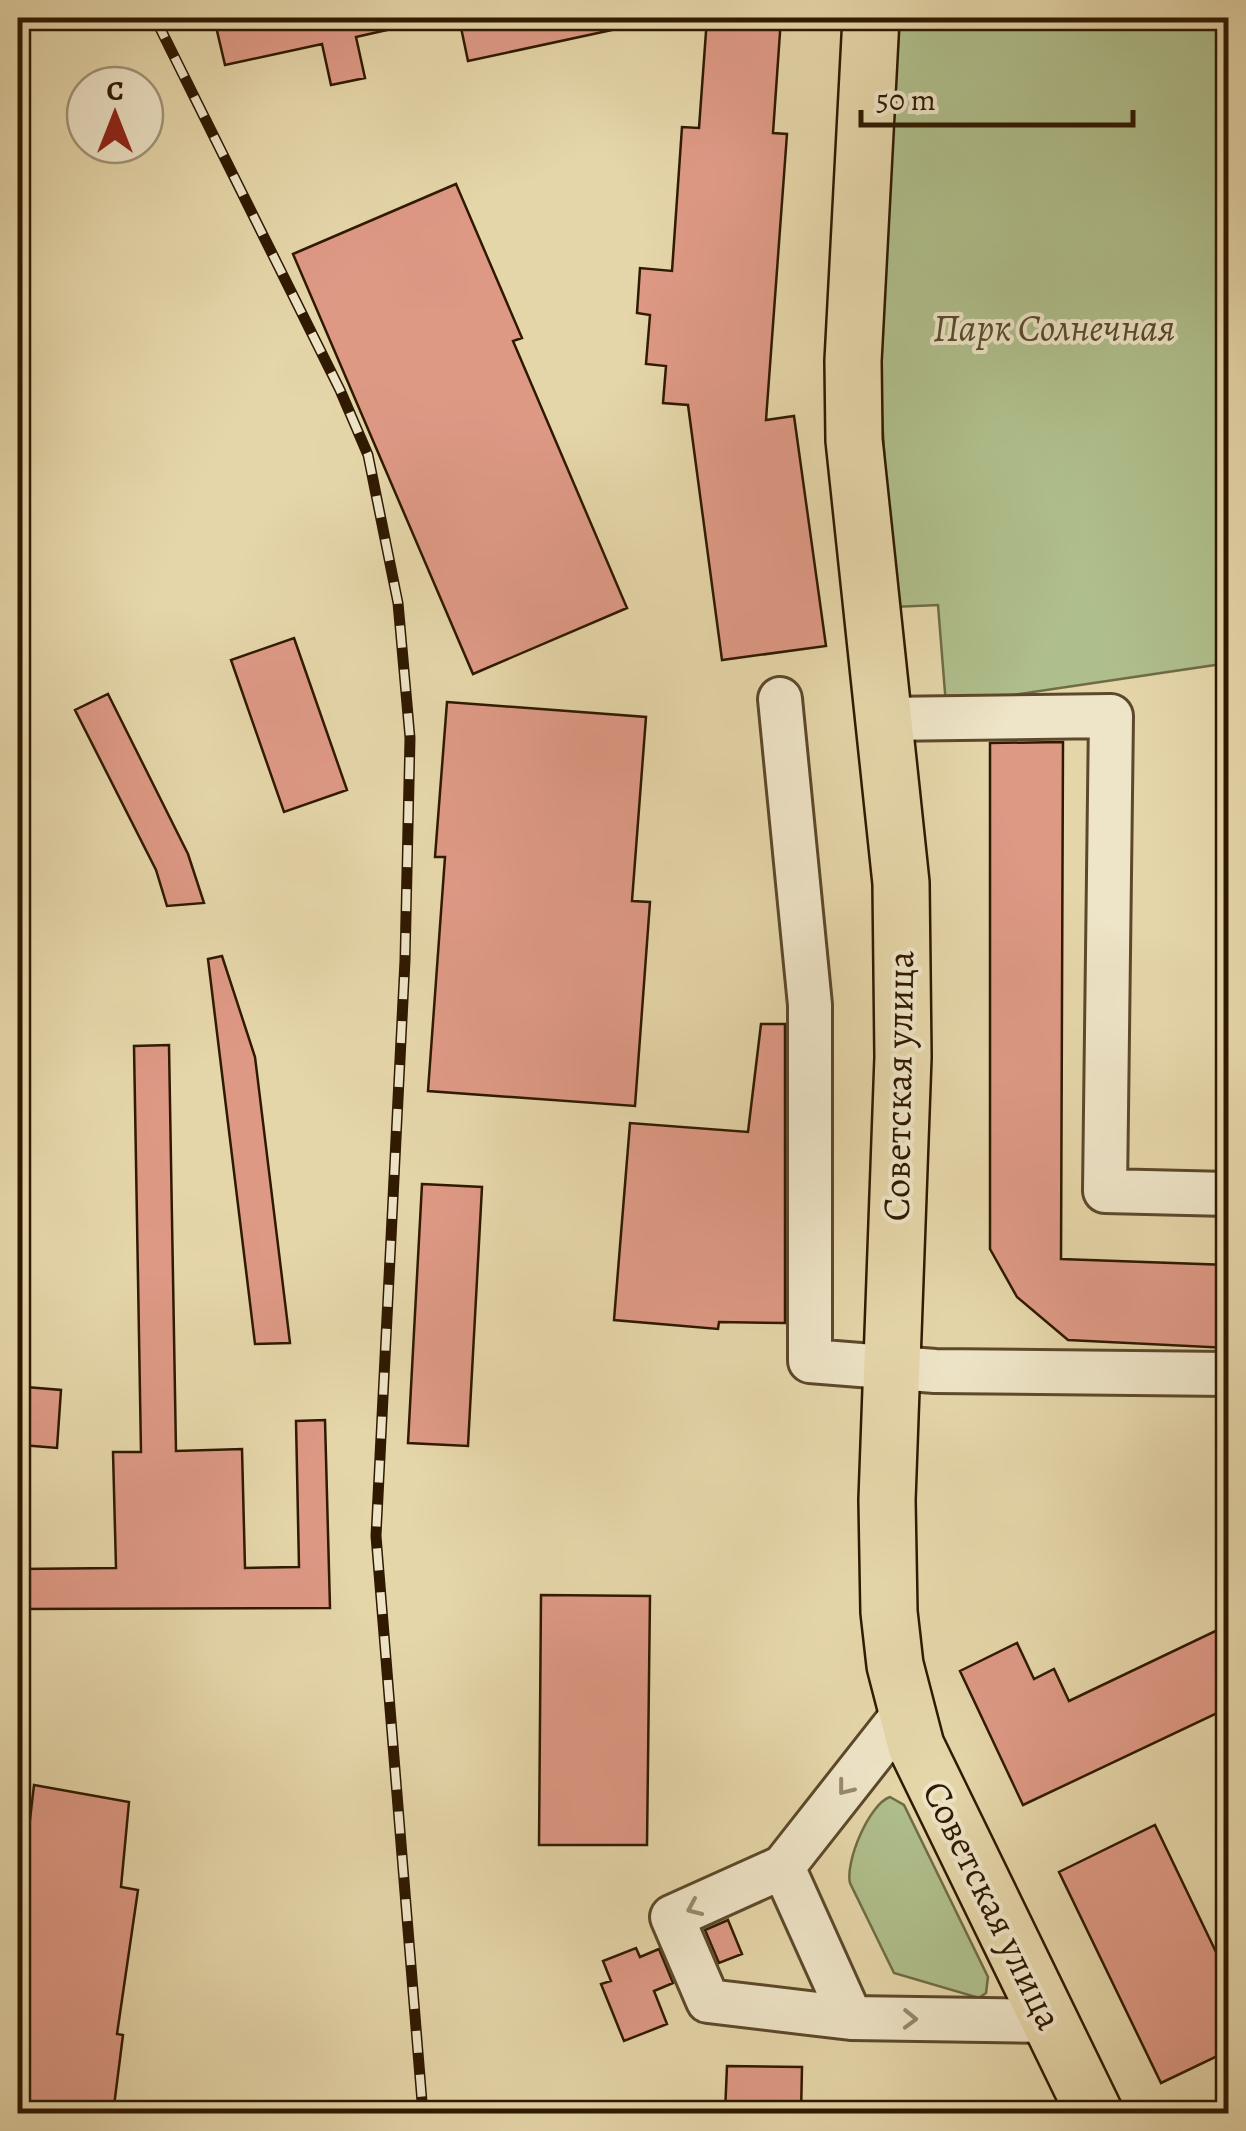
<svg xmlns="http://www.w3.org/2000/svg" width="1246" height="2131" viewBox="0 0 1246 2131" font-family="Alegreya,serif">
<style>
.green{fill:#afbf8c;stroke:#6f6c46;stroke-width:2.5}
.building{fill:#de9985;stroke:#2f1900;stroke-width:2.5}
.lines{fill:none;stroke-linecap:round;stroke-linejoin:round}
.minor-casing{stroke:#5c482a;stroke-width:48}
.major-casing{stroke:#2f1900;stroke-width:60}
.minor{stroke:#eee4c7;stroke-width:42}
.major{stroke:#e5d6a9;stroke-width:55}
.rail-casing{stroke:#2f1900;stroke-width:11}
.rail{stroke:#eee4c7;stroke-width:8;stroke-dasharray:22;stroke-linecap:butt}
.oneway{stroke:#98896d}
.labels{text-anchor:middle;stroke-width:8;stroke-linejoin:round;paint-order:stroke}
.park-label{font-size:38px;font-style:italic;fill:#554b2a;stroke:#eee4c7}
.street-label{font-size:38px;fill:#2f1900;stroke:#eee4c7}
</style>
<rect width="100%" height="100%" fill="#e5d6a9"/>
<filter id="stains"><feTurbulence type="fractalNoise" baseFrequency=".002" numOctaves="4"/><feColorMatrix values="0 0 0 0 .2 0 0 0 0 .09 0 0 0 0 .02 0 0 0 .5 -.17"/></filter>
<radialGradient id="worn" r=".72"><stop offset=".6" stop-color="#630" stop-opacity="0"/><stop offset="1" stop-color="#630" stop-opacity=".3"/></radialGradient>
<path class="green" d="M900 18H1228V696L1222 664 946 705 938 605 893 607 877 328Z
M890 1797 904 1805 988 1977 986 1993 979 1998 894 1973 850 1883C845 1862 869 1804 890 1797Z"/>
<path class="building" d="M214 18H386L387 30 356 37 365 78 331 85 322 44 225 65Z
M459 18H611L612 30 468 61Z
M707 18H781L773 133 787 134 766 420 794 416 826 646 722 660 688 405 663 403 666 366 646 364 650 315 637 313 640 268 672 271 682 127 699 128Z
M456 184 522 338 513 341 627 608 473 674 293 254Z
M294 638 347 790 284 812 231 660Z
M108 694 188 854 204 903 167 906 156 870 75 710Z
M447 702 646 717 632 901 650 902 635 1106 428 1091 445 857H435Z
M1063 742 1061 1259 1228 1265V1348L1068 1340 1017 1297 990 1249V743Z
M222 956 255 1057 290 1343 255 1344 208 959Z
M761 1024H785V1323L719 1322 718 1329 614 1320 630 1123 748 1132Z
M169 1045 176 1451 242 1449 245 1568 299 1567 296 1421 325 1420 330 1608 18 1609V1569L116 1568 113 1452H141L134 1046Z
M422 1184 482 1187 468 1446 408 1443Z
M26 1387 61 1390 57 1448 22 1445Z
M541 1595 650 1596 647 1845H539Z
M1228 1625V1708L1023 1805 960 1671 1017 1643 1034 1679 1054 1669 1069 1701Z
M34 1785 129 1802 121 1887 138 1890 117 2034 123 2035 113 2114H18V1870L24 1871Z
M1155 1825 1228 1977V2051L1161 2083 1059 1872Z
M728 1920 742 1954 719 1963 705 1930Z
M636 1948 640 1957 659 1949 673 1983 654 1991 667 2024 624 2041 601 1984 611 1981 603 1961Z
M727 2066 802 2067 801 2114 725 2113Z"/>
<g class="lines">
<g class="minor-casing">
<path id="minor" d="M780 699 810 1005V1361L935 1371 1228 1374
M884 719 1111 716 1105 1191 1228 1194
M905 1712 783 1867 851 2018 1048 2021
M783 1867 672 1917 708 2001 851 2018"/>
</g>
<g class="major-casing">
<path id="major" d="M871 18 853 361 854 440 901 883 903 1057 887 1500 889 1612 895 1665 916 1746 1095 2114"/>
</g>
<use href="#minor" class="minor"/>
<use href="#major" class="major"/>
<g class="rail-casing">
<path id="rail" d="M155 18 340 390 368 455 398 603 410 738 405 960 376 1536 423 2114"/>
</g>
<use href="#rail" class="rail"/>
</g>
<defs><path id="oneway-chevron" d="M-2-3.5L2.5 0L-2 3.5" fill="none" stroke-width="1.6" stroke-linecap="round" stroke-linejoin="round" transform="scale(2.5)"/></defs>
<g class="oneway">
<use href="#oneway-chevron" transform="translate(845 1788) rotate(128)"/>
<use href="#oneway-chevron" transform="translate(694 1908) rotate(156)"/>
<use href="#oneway-chevron" transform="translate(910 2019) rotate(1)"/>
</g>
<g class="labels">
<g class="park-label">
<text x="1054" y="341">Парк Солнечная</text>
</g>
<g class="street-label">
<text transform="translate(898 1086) rotate(-89)" y="13">Советская улица</text>
<text transform="translate(993 1905) rotate(64)" y="13">Советская улица</text>
</g>
</g>
<rect width="1246" height="2131" fill="none" stroke="#e5d6a9" stroke-width="60"/>
<rect x="20" y="20" width="1206" height="2091" fill="none" stroke="#2f1900" stroke-width="5"/>
<rect x="30" y="30" width="1186" height="2071" fill="none" stroke="#2f1900" stroke-width="2.5"/>
<g transform="translate(115 115)"><circle r="48" fill="#eee4c7" stroke="#a29377" stroke-width="2.5"/>
<path d="M0-8L18 38L0 25L-18 38Z" fill="#8f2418"/>
<text y="-15" font-size="28" font-weight="bold" text-anchor="middle" fill="#2f1900">С</text>
</g>
<path d="M861 110v15h272v-15" fill="none" stroke="#2f1900" stroke-width="5"/>
<text x="876" y="110" font-size="30" fill="#2f1900" stroke="#eee4c7" stroke-width="8" paint-order="stroke">50 m</text>
<rect width="100%" height="100%" filter="url(#stains)"/>
<rect width="100%" height="100%" fill="url(#worn)"/>
</svg>
